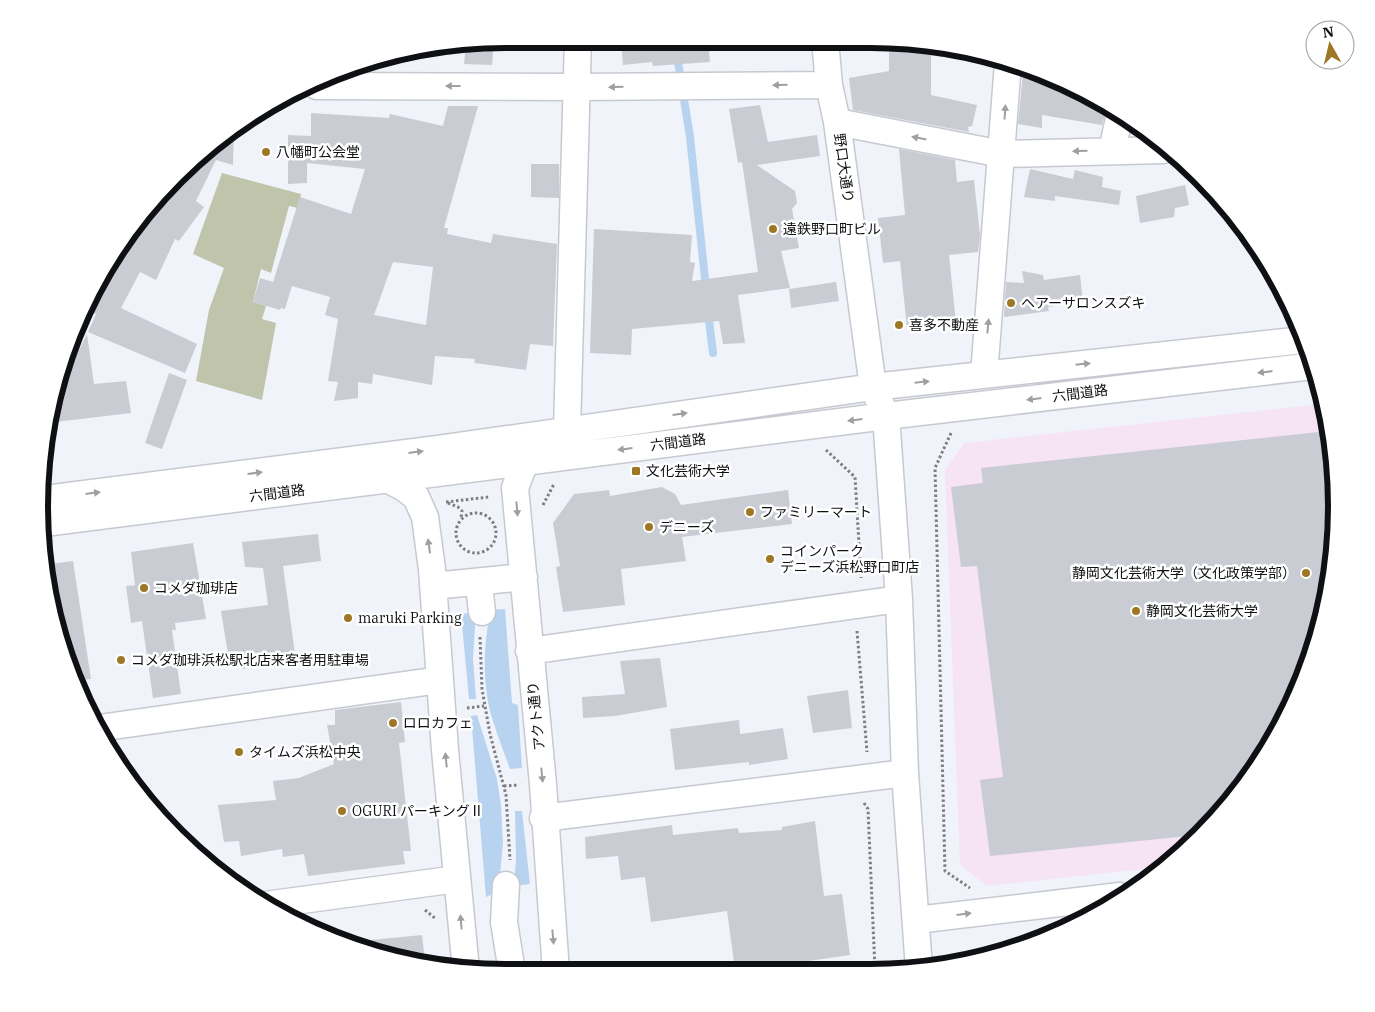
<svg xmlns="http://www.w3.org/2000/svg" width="1375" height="1012" viewBox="0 0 1375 1012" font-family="'IBM Plex Serif','Noto Sans JP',serif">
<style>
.education{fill:#f6e3f3}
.green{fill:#c0c4ab}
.water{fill:#b8d3f0}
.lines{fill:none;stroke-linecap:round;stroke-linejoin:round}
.stream{stroke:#b8d3f0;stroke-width:8}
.building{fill:#caccd4;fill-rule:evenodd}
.minor-casing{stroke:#c7c9d1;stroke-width:29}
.path{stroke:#7d7e84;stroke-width:3;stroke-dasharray:2.5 2.5;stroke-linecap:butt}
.minor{stroke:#fff;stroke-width:26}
.oneway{fill:#9f9fa1}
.poi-dot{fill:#9d7724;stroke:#fff;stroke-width:2}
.labels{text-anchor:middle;stroke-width:5;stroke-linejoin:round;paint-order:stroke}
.poi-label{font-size:14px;fill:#0f1013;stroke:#fff;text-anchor:start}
.street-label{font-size:14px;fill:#0f1013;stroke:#fff}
.rim{fill:none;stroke:#0f1013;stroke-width:6}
</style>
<rect width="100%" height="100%" fill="#f1f3fb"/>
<path class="education" d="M1323 404 1335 475 1332 567 1312 656 1274 739 1220 814 1163 867 987 886 960 865 945 471 964 443Z
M1021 945 981 955 987 948Z"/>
<path class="green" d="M222 173 301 194 298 208 289 206 271 273 261 269 253 302 266 306 262 319 276 323 262 400 196 381 209 310 224 268 193 254Z"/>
<path class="water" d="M505 609 512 703 518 705 522 768 510 769C504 752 497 735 492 718 482 685 483 643 491 610Z
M476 612 473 658 476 699H469L461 614Z
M477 715 497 779 501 805 503 843 499 887 493 894 486 897 471 716Z
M515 811H522L530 884 514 886 516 859Z"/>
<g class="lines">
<path class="stream" d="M677 56 690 137 706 288
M708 312 713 353"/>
</g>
<path class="building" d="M621 39H708L710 62 653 66 652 62 623 65Z
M494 40 492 65 464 64 466 44Z
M889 50H931V95L977 105 972 126 968 127 969 132 853 110 849 78 889 71Z
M1023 73 1035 75 1107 108 1102 125 1042 115V128L1018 124Z
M760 105 768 142 817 135 820 156 757 165 795 191 797 203 792 209 799 248 781 251 790 288 738 295 745 343 723 344 719 321 632 329 631 355 590 353 594 229 692 235 690 262 695 263 692 281 758 272 742 162 738 163 729 109Z
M448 106H478L444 228H448L447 234 491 243 493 234 557 244 553 346 530 344 526 370 474 363 475 359 435 356 432 385 373 374 372 384 358 382V398L334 401 338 382 328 381 338 319 325 315 330 297 292 286 285 309 281 308 280 310 253 302 260 278 273 282 300 197 351 214 365 169 307 163V183L288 184V135L311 136V113L389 118 390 114 443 126ZM393 262 433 267 426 325 374 315Z
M234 128 233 165 216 160 196 201 204 207 179 241 175 239 156 280 140 272 121 308 197 344 185 373 88 332 96 314 84 309 89 297 155 198Z
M899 149 955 160 957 182 974 180 980 235 978 252 949 255 956 323 907 328 900 261 883 263 878 218 905 215Z
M531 164H559V198L531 197Z
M1030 169 1073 179 1075 170 1103 177 1102 187 1121 191 1119 205 1055 196V201L1024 197Z
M1185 185 1189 205 1175 208 1174 217 1140 223 1136 196Z
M1022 271 1043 275 1044 280 1080 275 1083 302 1048 307 1049 311 1004 317 1006 282 1024 283Z
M836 282 839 301 791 308 789 289Z
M87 334 94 384 126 381 131 413 47 423 48 415 67 358 74 360Z
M169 373 187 380 162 449 145 443Z
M1328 431 1335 475 1334 524 1324 525 1330 576 1312 656 1274 739 1220 814 1198 835 990 856 980 780 1003 777 977 566 961 567 951 487 983 483 981 468Z
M662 487 675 494 681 505 788 490 792 524 682 537 686 561 621 569 625 605 563 612 556 567 560 566 553 523 574 494 609 490 610 496Z
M318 534 321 561 283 566 296 661 242 669 240 652 228 654 221 611 268 605 263 568 245 567 242 542Z
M193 543 206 619 175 623 176 630H172L181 694 153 698 142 621 131 623 126 586 135 585 131 552Z
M73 561 91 679 73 681 66 638 62 639 43 567V565Z
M660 658 667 707 615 716 583 718 582 697 625 694 620 661Z
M848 690 852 728 813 733 807 696Z
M401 702 405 742 399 743 411 851H403L405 864 308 876 304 854 283 857 282 849 241 856 239 841 224 842 218 805 276 800 273 781 299 778 334 764 327 725H335V710Z
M739 720 740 734 783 728 788 759 749 765V762L675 770 670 729Z
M815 821 824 896 842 894 850 955 746 970 744 961 734 962 727 911 651 922 645 877 621 880 618 856 586 859 585 837 672 825 673 835 738 828 739 833 782 830V827Z
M422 935 425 962 350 946V942Z"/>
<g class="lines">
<g class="minor-casing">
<path id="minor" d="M825 40 829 85 837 122 873 387 886 416 899 599 905 773 919 969
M317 86 577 87 829 85
M837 122 1002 154 1163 150
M1112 150 1120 114
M984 375 1008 63
M567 430 578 39
M525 462 515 488 543 784 556 972
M387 479 404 488 416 497 425 517 432 569 445 750 466 970
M45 499 438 449 873 387 1303 340
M44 523 886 416 1313 366
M433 586 524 577
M480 594 482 612
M529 651 899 599
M99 728 440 680
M543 818 905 773
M506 885 504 922 512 972
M265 905 457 879
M916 920 1120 896"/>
</g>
<path class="path" d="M285 100H295
M951 433 935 468 945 871 970 888
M826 450 855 477 861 578
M446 502 489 497
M448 503 458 507 462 511 461 518
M543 505 554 484
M456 533a20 20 0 1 1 40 0a20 20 0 1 1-40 0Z
M857 631 867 752
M480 637 482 689 490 734 506 795 510 860
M467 708 484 706
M504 786 519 785
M864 803 868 809 875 970
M425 910 436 919"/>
<use href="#minor" class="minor"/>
</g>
<defs><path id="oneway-solid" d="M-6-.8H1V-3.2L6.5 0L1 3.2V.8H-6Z" transform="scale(1.25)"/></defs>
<g class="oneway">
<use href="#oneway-solid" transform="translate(780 85) rotate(179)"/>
<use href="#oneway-solid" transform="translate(453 86) rotate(-180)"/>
<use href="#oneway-solid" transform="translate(616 87) rotate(179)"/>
<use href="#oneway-solid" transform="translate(1005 112) rotate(-86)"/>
<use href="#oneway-solid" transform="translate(919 138) rotate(-169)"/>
<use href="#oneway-solid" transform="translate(1080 151) rotate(178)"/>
<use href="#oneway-solid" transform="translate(988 326) rotate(-85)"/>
<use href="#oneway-solid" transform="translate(1083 364) rotate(-6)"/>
<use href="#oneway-solid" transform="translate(1265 372) rotate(173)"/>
<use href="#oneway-solid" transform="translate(922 382) rotate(-6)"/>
<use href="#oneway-solid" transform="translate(1034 399) rotate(173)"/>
<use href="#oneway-solid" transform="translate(680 414) rotate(-8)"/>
<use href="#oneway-solid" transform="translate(855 420) rotate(173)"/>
<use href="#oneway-solid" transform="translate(625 449) rotate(173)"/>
<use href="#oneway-solid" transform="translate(416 452) rotate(-7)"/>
<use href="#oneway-solid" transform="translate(255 473) rotate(-7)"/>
<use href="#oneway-solid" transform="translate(93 493) rotate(-7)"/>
<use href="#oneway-solid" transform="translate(517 509) rotate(85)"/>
<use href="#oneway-solid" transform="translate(429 546) rotate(-98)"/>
<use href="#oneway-solid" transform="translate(446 760) rotate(-96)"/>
<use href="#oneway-solid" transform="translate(542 775) rotate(84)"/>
<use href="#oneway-solid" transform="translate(964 914) rotate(-7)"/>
<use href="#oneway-solid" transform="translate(461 922) rotate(-95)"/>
<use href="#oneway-solid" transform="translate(553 937) rotate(85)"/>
</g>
<g class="poi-dot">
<circle cx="266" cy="152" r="5"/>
<circle cx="773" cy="229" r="5"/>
<circle cx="1011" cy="303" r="5"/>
<circle cx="899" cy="325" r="5"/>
<rect x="631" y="466" width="10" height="10" rx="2.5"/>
<circle cx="750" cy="512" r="5"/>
<circle cx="649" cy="527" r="5"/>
<circle cx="770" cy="559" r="5"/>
<circle cx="1306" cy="573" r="5"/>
<circle cx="144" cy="588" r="5"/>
<circle cx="1136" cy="611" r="5"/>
<circle cx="348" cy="618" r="5"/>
<circle cx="121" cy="660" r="5"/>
<circle cx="393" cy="723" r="5"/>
<circle cx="239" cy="752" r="5"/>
<circle cx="342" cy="811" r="5"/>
</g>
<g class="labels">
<g class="poi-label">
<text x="276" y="157">八幡町公会堂</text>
<text x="783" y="234">遠鉄野口町ビル</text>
<text x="1021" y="308">ヘアーサロンスズキ</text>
<text x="909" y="330">喜多不動産</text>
<text x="646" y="476">文化芸術大学</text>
<text x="760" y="517">ファミリーマート</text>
<text x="659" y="532">デニーズ</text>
<text x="780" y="556">コインパーク<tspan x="780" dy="16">デニーズ浜松野口町店</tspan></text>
<text x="1296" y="578" text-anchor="end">静岡文化芸術大学（文化政策学部）</text>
<text x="154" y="593">コメダ珈琲店</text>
<text x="1146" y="616">静岡文化芸術大学</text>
<text x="358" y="623">maruki Parking</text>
<text x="131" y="665">コメダ珈琲浜松駅北店来客者用駐車場</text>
<text x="403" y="728">ロロカフェ</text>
<text x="249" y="757">タイムズ浜松中央</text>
<text x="352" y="816">OGURI パーキングⅡ</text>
</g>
<g class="street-label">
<text transform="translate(844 168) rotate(82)" y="5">野口大通り</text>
<text transform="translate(1080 393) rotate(-7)" y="5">六間道路</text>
<text transform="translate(678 442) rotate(-7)" y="5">六間道路</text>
<text transform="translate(277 493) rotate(-7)" y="5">六間道路</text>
<text transform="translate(536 716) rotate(-96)" y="5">アクト通り</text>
</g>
</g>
<path d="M0 0H1375V1012H0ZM506 48H870A458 458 0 0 1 1328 506V506A458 458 0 0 1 870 964H506A458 458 0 0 1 48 506V506A458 458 0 0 1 506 48Z" fill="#fff" fill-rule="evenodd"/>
<path class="rim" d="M506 48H870A458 458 0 0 1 1328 506V506A458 458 0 0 1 870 964H506A458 458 0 0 1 48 506V506A458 458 0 0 1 506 48Z"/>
<g transform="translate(1330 45) rotate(352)"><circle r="24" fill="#ffffff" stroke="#9f9fa1"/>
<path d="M0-4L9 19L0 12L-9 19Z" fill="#9d7724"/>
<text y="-8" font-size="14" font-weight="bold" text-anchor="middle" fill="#0f1013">N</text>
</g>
</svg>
